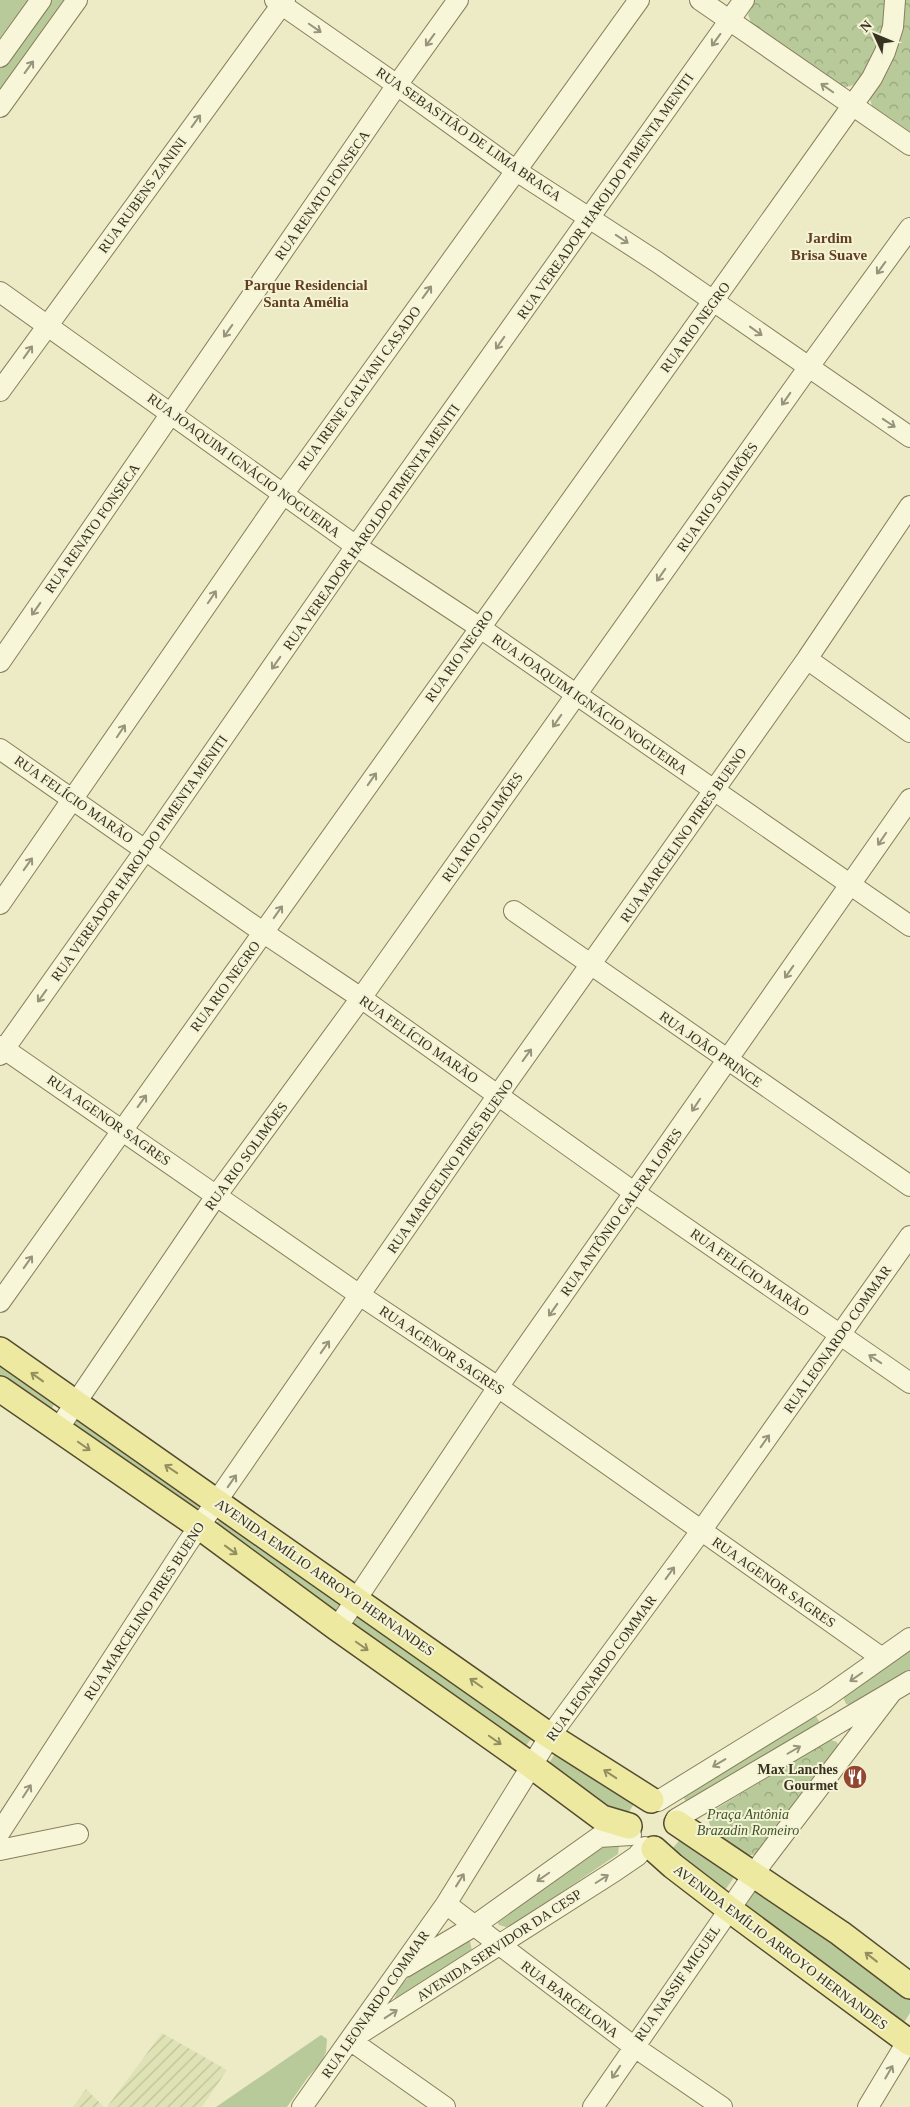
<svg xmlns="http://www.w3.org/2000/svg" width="910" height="2107" viewBox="0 0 910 2107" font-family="'Times New Roman',serif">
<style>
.farmland{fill:url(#farmland-furrows)}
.grass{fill:#b9ca9a}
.forest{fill:url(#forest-crowns)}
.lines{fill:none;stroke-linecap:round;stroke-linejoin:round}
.minor-casing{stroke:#877e5c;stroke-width:22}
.major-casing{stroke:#554b30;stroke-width:28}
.minor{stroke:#f7f6d9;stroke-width:20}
.major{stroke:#eee9a0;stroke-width:25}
.oneway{stroke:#98947c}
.oneway2{stroke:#938e60}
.labels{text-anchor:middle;stroke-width:4;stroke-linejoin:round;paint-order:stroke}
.street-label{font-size:14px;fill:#383220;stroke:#f4f3d5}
.poi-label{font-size:14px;font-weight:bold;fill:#383220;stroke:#f4f3d5;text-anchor:end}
.park-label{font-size:14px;font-style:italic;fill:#3d5427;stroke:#f4f3d5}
.neighbourhood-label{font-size:15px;font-weight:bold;fill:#633f21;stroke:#f4f3d5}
</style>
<defs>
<pattern id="farmland-furrows" width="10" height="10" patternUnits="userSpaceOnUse" patternTransform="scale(1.25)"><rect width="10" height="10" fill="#dee2b4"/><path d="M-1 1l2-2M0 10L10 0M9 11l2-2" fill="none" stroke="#bfc29a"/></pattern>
<pattern id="forest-crowns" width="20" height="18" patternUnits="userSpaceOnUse" patternTransform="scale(1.25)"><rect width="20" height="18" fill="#b9ca9a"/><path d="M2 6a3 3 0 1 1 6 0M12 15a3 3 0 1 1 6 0" fill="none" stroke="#97a57d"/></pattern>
</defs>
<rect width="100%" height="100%" fill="#edebc6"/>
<path class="farmland" d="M162 2033 227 2070 202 2107H107Z
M86 2089 104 2107H73Z"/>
<path class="grass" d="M0 0H31L0 44Z
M50 0H67L0 93V68Z
M0 1359 56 1401 52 1408 45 1409 0 1380Z
M78 1418 202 1502 196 1511 73 1431 74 1423Z
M222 1517 343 1601 336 1610 329 1611 215 1525Z
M355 1610 530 1731 531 1739 525 1747 349 1622Z
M910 1647V1671L860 1704 852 1706 846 1704 843 1697Z
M812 1714 816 1716 820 1723 689 1805 683 1797Z
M563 1754 636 1801 624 1819 547 1766 554 1755Z
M683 1836 732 1870 733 1879 725 1890 717 1892 672 1849Z
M604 1843H614L619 1846 618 1854 509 1928 499 1925 496 1920Z
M763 1892 910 1996V2013L905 2021 896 2023 750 1915 746 1906 753 1893Z
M465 1939 470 1941 472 1951 394 2001C400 1973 442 1954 465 1939Z
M321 2035 327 2039 326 2052 321 2063 308 2077 287 2107H216Z"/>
<path class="forest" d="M752 0H887C884 22 874 87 844 87 840 87 836 84 833 83L753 27 748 15Z
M903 0H910V137L873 109 869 96Z
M831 1740 837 1742 840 1749 762 1850 753 1855H745L712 1831 709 1822 711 1812 825 1742Z"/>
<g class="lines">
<g class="minor-casing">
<path id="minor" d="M275 0 397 85 515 170 657 262 910 437
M700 0 910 145
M0 57 41 0
M0 107 77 0
M0 292 356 546 479 627 910 926
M0 391 285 0
M807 659 910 732
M0 662 397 85 458 0
M0 749 264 933 361 998 635 1193 910 1383
M0 904 284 493 639 0
M514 911 910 1186
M0 1046 361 1296 498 1387 882 1658
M0 1055 146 849 356 546 744 0
M0 1302 872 78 885 52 893 27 895 0
M58 1429 216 1196 361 998 808 368 910 228
M337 1628 498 1387 910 799
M658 1801 825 1698 910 1638
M676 1819 910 1681
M0 1832 187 1544 498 1095 807 659 910 506
M0 1850 78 1834
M446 1904 633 2046 722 2107
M405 1967 474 1926 599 1837 631 1835
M302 2107 446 1904 550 1736 701 1531 910 1236
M445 2107 350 2040 615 1871 637 1856 645 1847
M593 2107 763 1861 891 1693
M868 2107 910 2037"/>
</g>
<g class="major-casing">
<path id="major" d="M0 1350 550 1736 651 1800
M0 1389 200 1527 337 1628 532 1766 602 1818 629 1826
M677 1823 840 1933 910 1986
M654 1849 673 1866 729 1909 910 2043"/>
</g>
<use href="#minor" class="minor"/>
<use href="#major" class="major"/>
</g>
<defs><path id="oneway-shaft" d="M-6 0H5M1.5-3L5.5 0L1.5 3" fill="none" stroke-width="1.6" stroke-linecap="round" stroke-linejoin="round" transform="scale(1.25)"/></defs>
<g class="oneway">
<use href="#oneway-shaft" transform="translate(315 28) rotate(35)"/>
<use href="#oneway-shaft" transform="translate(430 40) rotate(126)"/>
<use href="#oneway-shaft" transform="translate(716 40) rotate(126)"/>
<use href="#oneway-shaft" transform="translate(29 67) rotate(-54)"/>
<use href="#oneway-shaft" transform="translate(827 88) rotate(-145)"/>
<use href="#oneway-shaft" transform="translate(196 121) rotate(-54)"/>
<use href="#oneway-shaft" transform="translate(622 239) rotate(34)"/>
<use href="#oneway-shaft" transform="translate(881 268) rotate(126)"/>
<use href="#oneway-shaft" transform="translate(427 292) rotate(-54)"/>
<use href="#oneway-shaft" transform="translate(228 331) rotate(125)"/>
<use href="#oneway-shaft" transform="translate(756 331) rotate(36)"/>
<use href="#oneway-shaft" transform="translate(500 343) rotate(125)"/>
<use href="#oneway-shaft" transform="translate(28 352) rotate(-55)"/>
<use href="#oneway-shaft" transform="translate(786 399) rotate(125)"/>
<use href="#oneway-shaft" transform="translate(889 423) rotate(34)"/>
<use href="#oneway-shaft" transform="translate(661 575) rotate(125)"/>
<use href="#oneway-shaft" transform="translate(212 597) rotate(-56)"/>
<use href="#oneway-shaft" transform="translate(36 609) rotate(125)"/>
<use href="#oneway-shaft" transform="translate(276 663) rotate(125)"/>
<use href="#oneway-shaft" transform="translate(557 721) rotate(125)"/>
<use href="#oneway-shaft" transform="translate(121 731) rotate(-56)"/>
<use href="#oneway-shaft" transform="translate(372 779) rotate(-55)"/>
<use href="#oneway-shaft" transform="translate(882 839) rotate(124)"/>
<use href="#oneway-shaft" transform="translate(28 864) rotate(-55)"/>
<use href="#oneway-shaft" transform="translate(278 912) rotate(-55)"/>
<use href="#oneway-shaft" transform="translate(789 972) rotate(125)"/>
<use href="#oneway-shaft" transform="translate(42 996) rotate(126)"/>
<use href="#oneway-shaft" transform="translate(527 1055) rotate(-54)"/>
<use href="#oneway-shaft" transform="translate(142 1101) rotate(-54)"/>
<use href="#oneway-shaft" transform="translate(696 1105) rotate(124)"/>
<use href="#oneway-shaft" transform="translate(28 1262) rotate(-55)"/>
<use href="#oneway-shaft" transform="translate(553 1310) rotate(125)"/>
<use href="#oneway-shaft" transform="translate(325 1347) rotate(-55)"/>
<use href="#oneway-shaft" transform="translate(875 1359) rotate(-146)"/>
<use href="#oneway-shaft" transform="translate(765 1441) rotate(-55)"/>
<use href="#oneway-shaft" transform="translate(232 1481) rotate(-55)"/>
<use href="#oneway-shaft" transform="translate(670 1573) rotate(-54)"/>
<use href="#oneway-shaft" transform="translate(856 1677) rotate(145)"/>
<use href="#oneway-shaft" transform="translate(794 1750) rotate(-30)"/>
<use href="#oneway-shaft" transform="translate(719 1763) rotate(149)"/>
<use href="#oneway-shaft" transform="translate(27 1791) rotate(-57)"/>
<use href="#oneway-shaft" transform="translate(543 1877) rotate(145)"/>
<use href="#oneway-shaft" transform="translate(602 1879) rotate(-32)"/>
<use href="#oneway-shaft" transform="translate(460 1880) rotate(-58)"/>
<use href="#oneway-shaft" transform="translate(391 2014) rotate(-33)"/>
<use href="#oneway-shaft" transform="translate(616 2072) rotate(124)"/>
<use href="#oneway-shaft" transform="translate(889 2072) rotate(-60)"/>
</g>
<g class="oneway2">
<use href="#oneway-shaft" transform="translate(37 1377) rotate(-144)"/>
<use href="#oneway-shaft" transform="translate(84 1446) rotate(35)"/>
<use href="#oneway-shaft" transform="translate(171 1469) rotate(-146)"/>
<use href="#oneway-shaft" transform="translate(231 1550) rotate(36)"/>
<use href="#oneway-shaft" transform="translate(362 1646) rotate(35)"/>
<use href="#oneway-shaft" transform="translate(476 1683) rotate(-145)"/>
<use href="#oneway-shaft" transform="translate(495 1740) rotate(35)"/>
<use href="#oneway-shaft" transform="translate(610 1774) rotate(-147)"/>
<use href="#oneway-shaft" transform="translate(871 1957) rotate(-142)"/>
</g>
<defs>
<g id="restaurant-disc" transform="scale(1.25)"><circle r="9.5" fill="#94472f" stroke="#f4f3d5"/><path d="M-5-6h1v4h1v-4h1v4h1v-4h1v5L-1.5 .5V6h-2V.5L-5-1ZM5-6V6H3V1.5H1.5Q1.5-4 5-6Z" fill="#fff"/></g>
</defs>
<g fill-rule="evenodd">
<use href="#restaurant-disc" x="855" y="1777"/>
</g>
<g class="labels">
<g class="street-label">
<text transform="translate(469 134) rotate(35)" y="5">RUA SEBASTIÃO DE LIMA BRAGA</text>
<text transform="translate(142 195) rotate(-54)" y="5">RUA RUBENS ZANINI</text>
<text transform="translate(322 195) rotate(-55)" y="5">RUA RENATO FONSECA</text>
<text transform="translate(605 196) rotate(-55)" y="5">RUA VEREADOR HAROLDO PIMENTA MENITI</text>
<text transform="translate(695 327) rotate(-54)" y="5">RUA RIO NEGRO</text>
<text transform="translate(359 388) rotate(-54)" y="5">RUA IRENE GALVANI CASADO</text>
<text transform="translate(244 465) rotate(36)" y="5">RUA JOAQUIM IGNÁCIO NOGUEIRA</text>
<text transform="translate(717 497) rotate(-55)" y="5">RUA RIO SOLIMÕES</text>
<text transform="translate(371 527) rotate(-55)" y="5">RUA VEREADOR HAROLDO PIMENTA MENITI</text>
<text transform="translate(92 528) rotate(-55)" y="5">RUA RENATO FONSECA</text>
<text transform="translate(459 656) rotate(-55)" y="5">RUA RIO NEGRO</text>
<text transform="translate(590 704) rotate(35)" y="5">RUA JOAQUIM IGNÁCIO NOGUEIRA</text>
<text transform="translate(74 799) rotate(35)" y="5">RUA FELÍCIO MARÃO</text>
<text transform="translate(482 827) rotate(-55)" y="5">RUA RIO SOLIMÕES</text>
<text transform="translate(683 835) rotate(-55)" y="5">RUA MARCELINO PIRES BUENO</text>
<text transform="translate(139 858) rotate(-55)" y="5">RUA VEREADOR HAROLDO PIMENTA MENITI</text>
<text transform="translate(225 986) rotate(-54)" y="5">RUA RIO NEGRO</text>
<text transform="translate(419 1039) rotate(35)" y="5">RUA FELÍCIO MARÃO</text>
<text transform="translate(711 1049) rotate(35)" y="5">RUA JOÃO PRINCE</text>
<text transform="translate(109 1120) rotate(35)" y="5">RUA AGENOR SAGRES</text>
<text transform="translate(246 1156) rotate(-54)" y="5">RUA RIO SOLIMÕES</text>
<text transform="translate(450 1166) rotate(-55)" y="5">RUA MARCELINO PIRES BUENO</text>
<text transform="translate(621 1212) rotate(-55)" y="5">RUA ANTÔNIO GALERA LOPES</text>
<text transform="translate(750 1272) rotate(35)" y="5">RUA FELÍCIO MARÃO</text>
<text transform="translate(837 1339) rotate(-55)" y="5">RUA LEONARDO COMMAR</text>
<text transform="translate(442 1350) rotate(34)" y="5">RUA AGENOR SAGRES</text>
<text transform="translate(325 1577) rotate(35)" y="5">AVENIDA EMÍLIO ARROYO HERNANDES</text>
<text transform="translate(774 1582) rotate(35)" y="5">RUA AGENOR SAGRES</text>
<text transform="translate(144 1611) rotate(-57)" y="5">RUA MARCELINO PIRES BUENO</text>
<text transform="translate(601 1668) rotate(-54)" y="5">RUA LEONARDO COMMAR</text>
<text transform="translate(499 1945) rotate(-33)" y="5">AVENIDA SERVIDOR DA CESP</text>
<text transform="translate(781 1947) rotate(37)" y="5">AVENIDA EMÍLIO ARROYO HERNANDES</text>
<text transform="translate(677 1983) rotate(-55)" y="5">RUA NASSIF MIGUEL</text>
<text transform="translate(570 1999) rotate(37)" y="5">RUA BARCELONA</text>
<text transform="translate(375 2004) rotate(-55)" y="5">RUA LEONARDO COMMAR</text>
</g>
<g class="poi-label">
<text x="838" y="1774">Max Lanches<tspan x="838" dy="16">Gourmet</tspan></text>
</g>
<g class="park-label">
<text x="748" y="1819">Praça Antônia<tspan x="748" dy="16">Brazadin Romeiro</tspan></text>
</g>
<g class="neighbourhood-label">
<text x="829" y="243">Jardim<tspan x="829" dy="17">Brisa Suave</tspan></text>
<text x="306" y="290">Parque Residencial<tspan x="306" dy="17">Santa Amélia</tspan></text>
</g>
</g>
<g transform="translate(875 35) rotate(314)" stroke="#f4f3d5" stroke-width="4" paint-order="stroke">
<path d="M0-4L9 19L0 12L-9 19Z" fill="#383220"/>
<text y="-8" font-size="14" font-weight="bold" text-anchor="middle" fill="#383220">N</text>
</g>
</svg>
